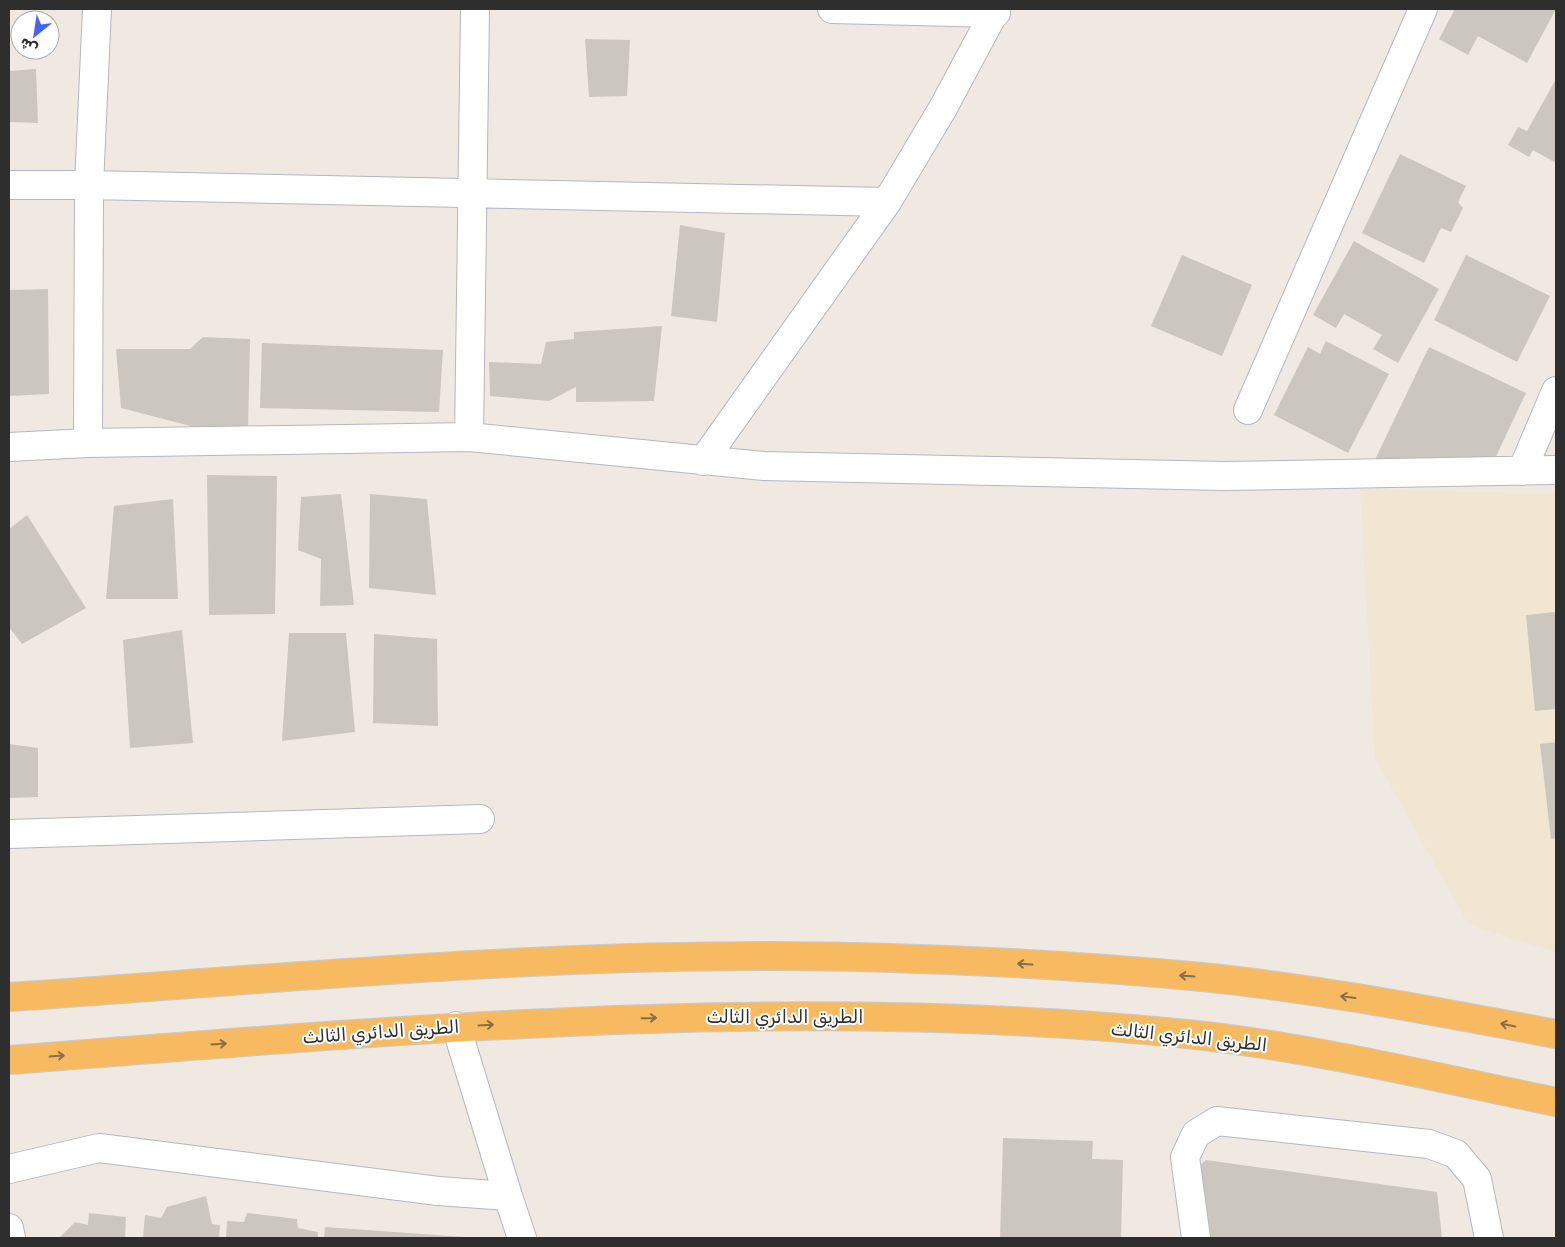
<svg xmlns="http://www.w3.org/2000/svg" width="1565" height="1247" viewBox="0 0 1565 1247" font-family="Rubik,Vazirmatn,sans-serif">
<style>
.education{fill:#f0e6d1}
.building{fill:#cbc7bf}
.lines{fill:none;stroke-linecap:round;stroke-linejoin:round}
.minor-casing{stroke:#b4b7c1;stroke-width:30}
.trunk-casing{stroke:#c9c9c9;stroke-width:30}
.minor{stroke:#fff;stroke-width:28}
.trunk{stroke:#f8ba60;stroke-width:28}
.oneway{stroke:#896d44}
.labels{text-anchor:middle;stroke-width:4;stroke-linejoin:round;paint-order:stroke}
.street-label{font-size:18px;fill:#2e2e2e;stroke:#fff}
</style>
<rect width="100%" height="100%" fill="#efe9e1"/>
<path class="education" d="M1360 489 1556 494V952L1469 925 1375 758Z"/>
<path class="building" d="M1455 9H1556L1527 63 1478 36 1468 55 1439 39Z
M585 39 630 40 627 96 589 97Z
M36 69 38 123 9 122V71Z
M1556 79V163L1533 150 1529 157 1508 145 1518 127 1527 131Z
M1400 154 1466 186 1458 202 1463 208 1451 232 1441 228 1424 263 1362 233Z
M680 225 725 233 717 322 671 316Z
M1354 241 1439 289 1398 363 1373 349 1382 335 1344 314 1336 328 1313 315Z
M1182 255 1252 285 1222 356 1151 326Z
M1466 255 1550 296 1517 362 1434 320Z
M48 289 49 394 9 396V290Z
M662 326 654 401 576 402V387L549 401 490 396 489 362 541 364 546 342 574 339V332Z
M203 337 250 339 248 428 210 431 121 408 116 349H190Z
M1326 341 1389 374 1348 453 1274 415 1308 347 1320 354Z
M262 343 443 350 439 412 260 408Z
M1429 347 1526 393 1491 467 1372 466Z
M207 475 277 476 275 614 209 615Z
M341 494 354 605 320 606 321 559 298 550 301 497Z
M370 494 427 499 436 595 369 588Z
M173 499 178 599H106L114 506Z
M27 515 86 608 22 644 9 627V529Z
M1556 612V709L1535 711 1526 615Z
M182 630 193 743 130 748 123 640Z
M289 633H346L355 732 282 741Z
M374 634 437 639 438 726 373 723Z
M1556 742V838L1551 839 1540 744Z
M9 744 38 748V797L9 798Z
M1003 1138 1093 1141 1092 1159 1123 1160 1121 1238H1000Z
M1206 1160 1437 1192 1442 1238H1204L1194 1170Z
M206 1196 212 1224 220 1225 219 1238H143L145 1215 161 1218 167 1207Z
M89 1213 126 1217 125 1238H59L75 1222 88 1225Z
M247 1213 297 1219 298 1228 318 1232V1238H226L227 1221 244 1222Z
M325 1227 464 1237V1238H324Z"/>
<g class="lines">
<g class="minor-casing">
<path id="minor" d="M832 9 996 13
M9 185H89L887 202
M1248 410 1423 9
M469 437 475 9
M88 443 89 185 97 9
M9 447 88 443 469 437 764 466 1224 476 1556 470
M703 461 887 202 943 108 996 9
M1522 471 1556 391
M9 834 480 819
M456 1026 508 1196
M9 1169 99 1148 438 1191 508 1196 522 1238
M9 1228 11 1238
M1196 1238 1185 1157 1196 1134 1217 1121 1429 1144 1456 1154 1477 1179 1489 1238"/>
</g>
<g class="trunk-casing">
<path id="trunk" d="M9 997C302 977 596 948 890 958 994 961 1098 967 1202 977 1321 989 1439 1012 1556 1034
M9 1060C401 1030 794 994 1187 1034 1312 1047 1434 1077 1556 1102"/>
</g>
<use href="#minor" class="minor"/>
<use href="#trunk" class="trunk"/>
</g>
<defs><path id="oneway-shaft" d="M-6 0H5M1.5-3L5.5 0L1.5 3" fill="none" stroke-width="1.6" stroke-linecap="round" stroke-linejoin="round" transform="scale(1.25)"/></defs>
<g class="oneway">
<use href="#oneway-shaft" transform="translate(1025 964) rotate(-177)"/>
<use href="#oneway-shaft" transform="translate(1187 976) rotate(-176)"/>
<use href="#oneway-shaft" transform="translate(1348 997) rotate(-172)"/>
<use href="#oneway-shaft" transform="translate(649 1018) rotate(-1)"/>
<use href="#oneway-shaft" transform="translate(486 1025) rotate(-3)"/>
<use href="#oneway-shaft" transform="translate(1508 1025) rotate(-169)"/>
<use href="#oneway-shaft" transform="translate(219 1044) rotate(-4)"/>
<use href="#oneway-shaft" transform="translate(57 1056) rotate(-4)"/>
</g>
<g class="labels">
<g class="street-label">
<text x="785" y="1023">الطريق الدائري الثالث</text>
<text transform="translate(381 1032) rotate(-4)" y="6">الطريق الدائري الثالث</text>
<text transform="translate(1189 1037) rotate(6)" y="6">الطريق الدائري الثالث</text>
</g>
</g>
<rect width="1565" height="1247" fill="none" stroke="#2e2e2e" stroke-width="20"/>
<g transform="translate(35 35) rotate(210)"><circle r="24" fill="#ffffff" stroke="#ababab"/>
<path d="M0-4L9 19L0 12L-9 19Z" fill="#4264fb"/>
<text y="-8" font-size="14" font-weight="bold" text-anchor="middle" fill="#2e2e2e">ش</text>
</g>
</svg>
